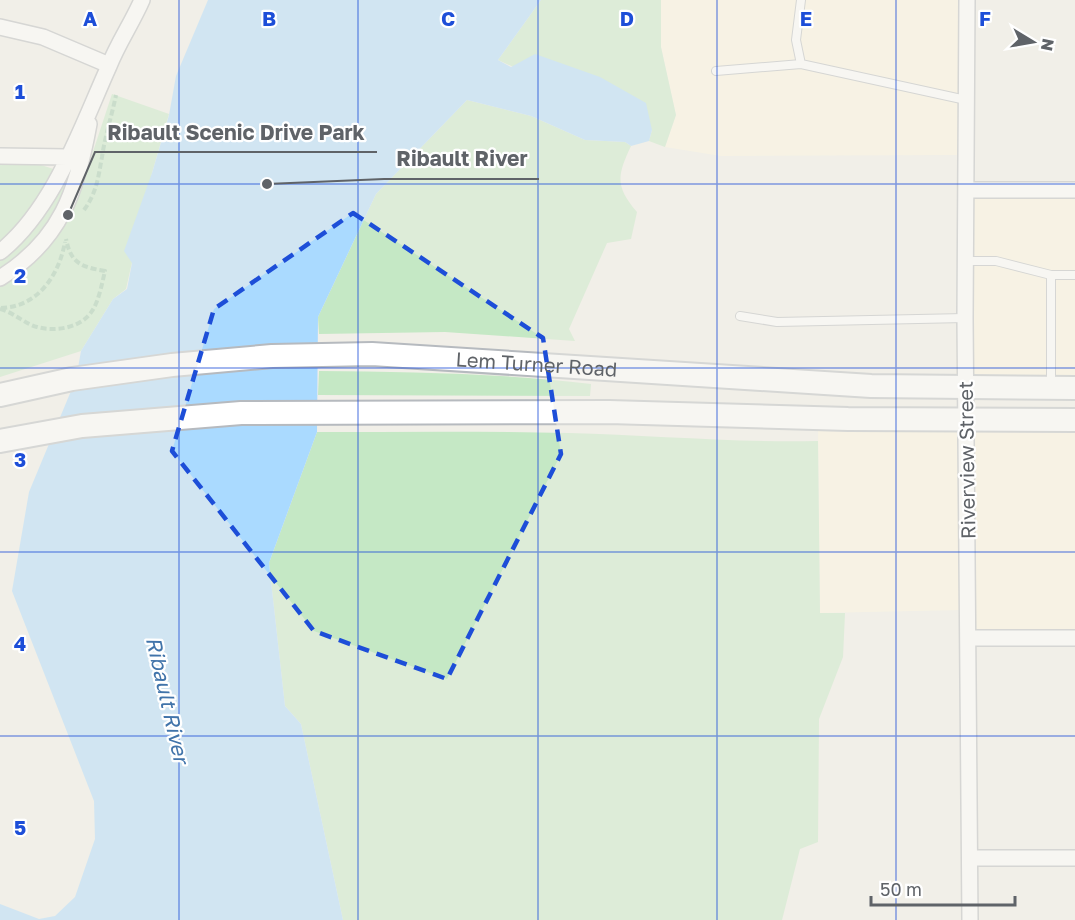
<svg xmlns="http://www.w3.org/2000/svg" width="1075" height="920" viewBox="0 0 1075 920" font-family="'Golos Text',sans-serif">
<style>
.commercial{fill:#fef7e0}
.green{fill:#c5e8c5}
.water{fill:#aadaff}
.lines{fill:none;stroke-linecap:round;stroke-linejoin:round}
.lane-casing{stroke:#b5b8bc;stroke-width:10}
.street-casing{stroke:#b5b8bc;stroke-width:18}
.secondary-casing{stroke:#b6babf;stroke-width:26}
.path{stroke:#9cc7a9;stroke-width:4;stroke-dasharray:6 3;stroke-linecap:butt}
.lane{stroke:#fff;stroke-width:8}
.street{stroke:#fff;stroke-width:15}
.secondary{stroke:#fff;stroke-width:22}
.marked{fill:none;stroke:#1d4ed8;stroke-width:4.5;stroke-dasharray:12 8;stroke-linejoin:round}
.grid{fill:none;stroke:#1d4ed8;stroke-width:1.5;stroke-opacity:0.55}
.labels{text-anchor:middle;stroke-width:4.5;stroke-linejoin:round;paint-order:stroke}
.street-label{font-size:20px;fill:#5f6368;stroke:#fff}
.water-label{font-size:21px;font-style:italic;fill:#4174aa;stroke:#fff}
.grid-label{font-size:20px;text-anchor:middle;font-weight:bold;fill:#1d4ed8;stroke:#fff;stroke-width:4.5;stroke-linejoin:round;paint-order:stroke}
.leader{fill:none;stroke:#5f6368;stroke-width:2}
.callout-dot{fill:#5f6368;stroke:#fff;stroke-width:2}
.callout-label{font-size:21px;text-anchor:middle;font-weight:bold;fill:#5f6368;stroke:#fff;stroke-width:4.5;stroke-linejoin:round;paint-order:stroke}
</style>
<rect width="100%" height="100%" fill="#f1efe8"/>
<path class="commercial" d="M661 0H959V155L721 156 665 147 676 115 661 47Z
M958 197H1075V376H956Z
M818 426 938 431H1075V631H978L962 610 820 613Z"/>
<path class="green" d="M541 0H661V47L676 115 665 147 649 141 652 130 498 60Z
M112 94 169 114 152 173 126 289 113 299 81 351 0 377V165L38 164 84 179Z
M467 100 531 116 585 140 625 142 631 146C617 176 615 186 637 212L631 239 607 243 569 329 575 341 445 332 319 334 318 317 376 194Z
M319 371C410 372 501 373 591 384L590 396 318 395Z
M317 432C400 432 484 431 568 433 651 435 735 443 818 441L820 613H845L843 657 819 719 818 842 800 849 782 920H343L301 724 285 706 269 563Z"/>
<path class="water" d="M208 0H541L498 60 511 67 535 54 600 77 646 103 652 130 649 141 631 146 625 142 585 140 531 116 467 100 376 194 318 317 317 432 269 563 285 706 301 724 343 920H0V904L39 919 55 916 75 897 95 839 94 801 12 591 29 492 76 379 81 351 113 299 127 289 132 263 124 251 152 173 169 115 176 76Z"/>
<g class="lines">
<g class="lane-casing">
<path id="lane" d="M801 0 796 40 801 64
M716 71 801 64 966 100
M966 261H996L1051 275V385
M1051 275H1075
M740 316 777 322 965 318"/>
</g>
<g class="street-casing">
<path id="street" d="M967 0 965 318 970 920
M0 27 43 37 109 65
M0 156 67 157
M967 190H1075
M0 252C54 209 81 128 109 66 118 43 132 23 142 0
M0 278C61 240 77 191 89 124
M969 638H1075
M970 858H1075"/>
</g>
<g class="secondary-casing">
<g id="secondary">
<path id="s1" d="M0 395 72 379 172 365 272 356 372 354 871 386 1075 388"/>
<path d="M0 441 82 426 241 413 609 412 848 419 1075 420"/>
</g>
</g>
<path class="path" d="M84 210C97 192 98 178 102 157 105 136 112 115 116 95
M1 308C38 307 59 275 65 242
M0 309C15 313 25 324 37 327 56 332 81 328 92 311 99 301 102 283 105 271 82 267 71 264 66 239"/>
<use href="#lane" class="lane"/>
<use href="#street" class="street"/>
<use href="#secondary" class="secondary"/>
</g>
<path d="M0 0H1075V920H0ZM353 213 543 338 561 454 447 679 314 631 172 451 214 309Z" fill="#f1efe8" fill-opacity=".55" fill-rule="evenodd"/>
<path class="marked" d="M353 213 543 338 561 454 447 679 314 631 172 451 214 309Z"/>
<path class="grid" d="M179 0V920M358 0V920M538 0V920M717 0V920M896 0V920M0 184H1075M0 368H1075M0 552H1075M0 736H1075"/>
<g class="labels">
<g class="street-label">
<text dy="7" stroke="none"><textPath href="#s1" startOffset="540">Lem Turner Road</textPath></text>
<text transform="translate(967 460) rotate(-91)" y="7">Riverview Street</text>
</g>
<g class="water-label">
<text transform="translate(167 700) rotate(77)" y="7">Ribault River</text>
</g>
</g>
<g class="grid-label">
<text x="90" y="26">A</text>
<text x="269" y="26">B</text>
<text x="448" y="26">C</text>
<text x="627" y="26">D</text>
<text x="806" y="26">E</text>
<text x="985" y="26">F</text>
<text x="20" y="99">1</text>
<text x="20" y="283">2</text>
<text x="20" y="467">3</text>
<text x="20" y="651">4</text>
<text x="20" y="835">5</text>
</g>
<path class="leader" d="M68 215L95 152H377M267 184L384 179H539"/>
<g class="callout-dot">
<circle cx="68" cy="215" r="6"/>
<circle cx="267" cy="184" r="6"/>
</g>
<g class="callout-label">
<text x="236" y="140">Ribault Scenic Drive Park</text>
<text x="462" y="166">Ribault River</text>
</g>
<g transform="translate(1033 42) rotate(101)" stroke="#ffffff" stroke-width="4.5" paint-order="stroke">
<path d="M0-4.5L10 22L0 15L-10 22Z" fill="#5f6368"/>
<text y="-9" font-size="16" font-weight="bold" text-anchor="middle" fill="#5f6368">N</text>
</g>
<path d="M871 896v9h144v-9" fill="none" stroke="#5f6368" stroke-width="3"/>
<text x="880" y="896" font-size="18" fill="#5f6368" stroke="#ffffff" stroke-width="4.5" paint-order="stroke">50 m</text>
</svg>
